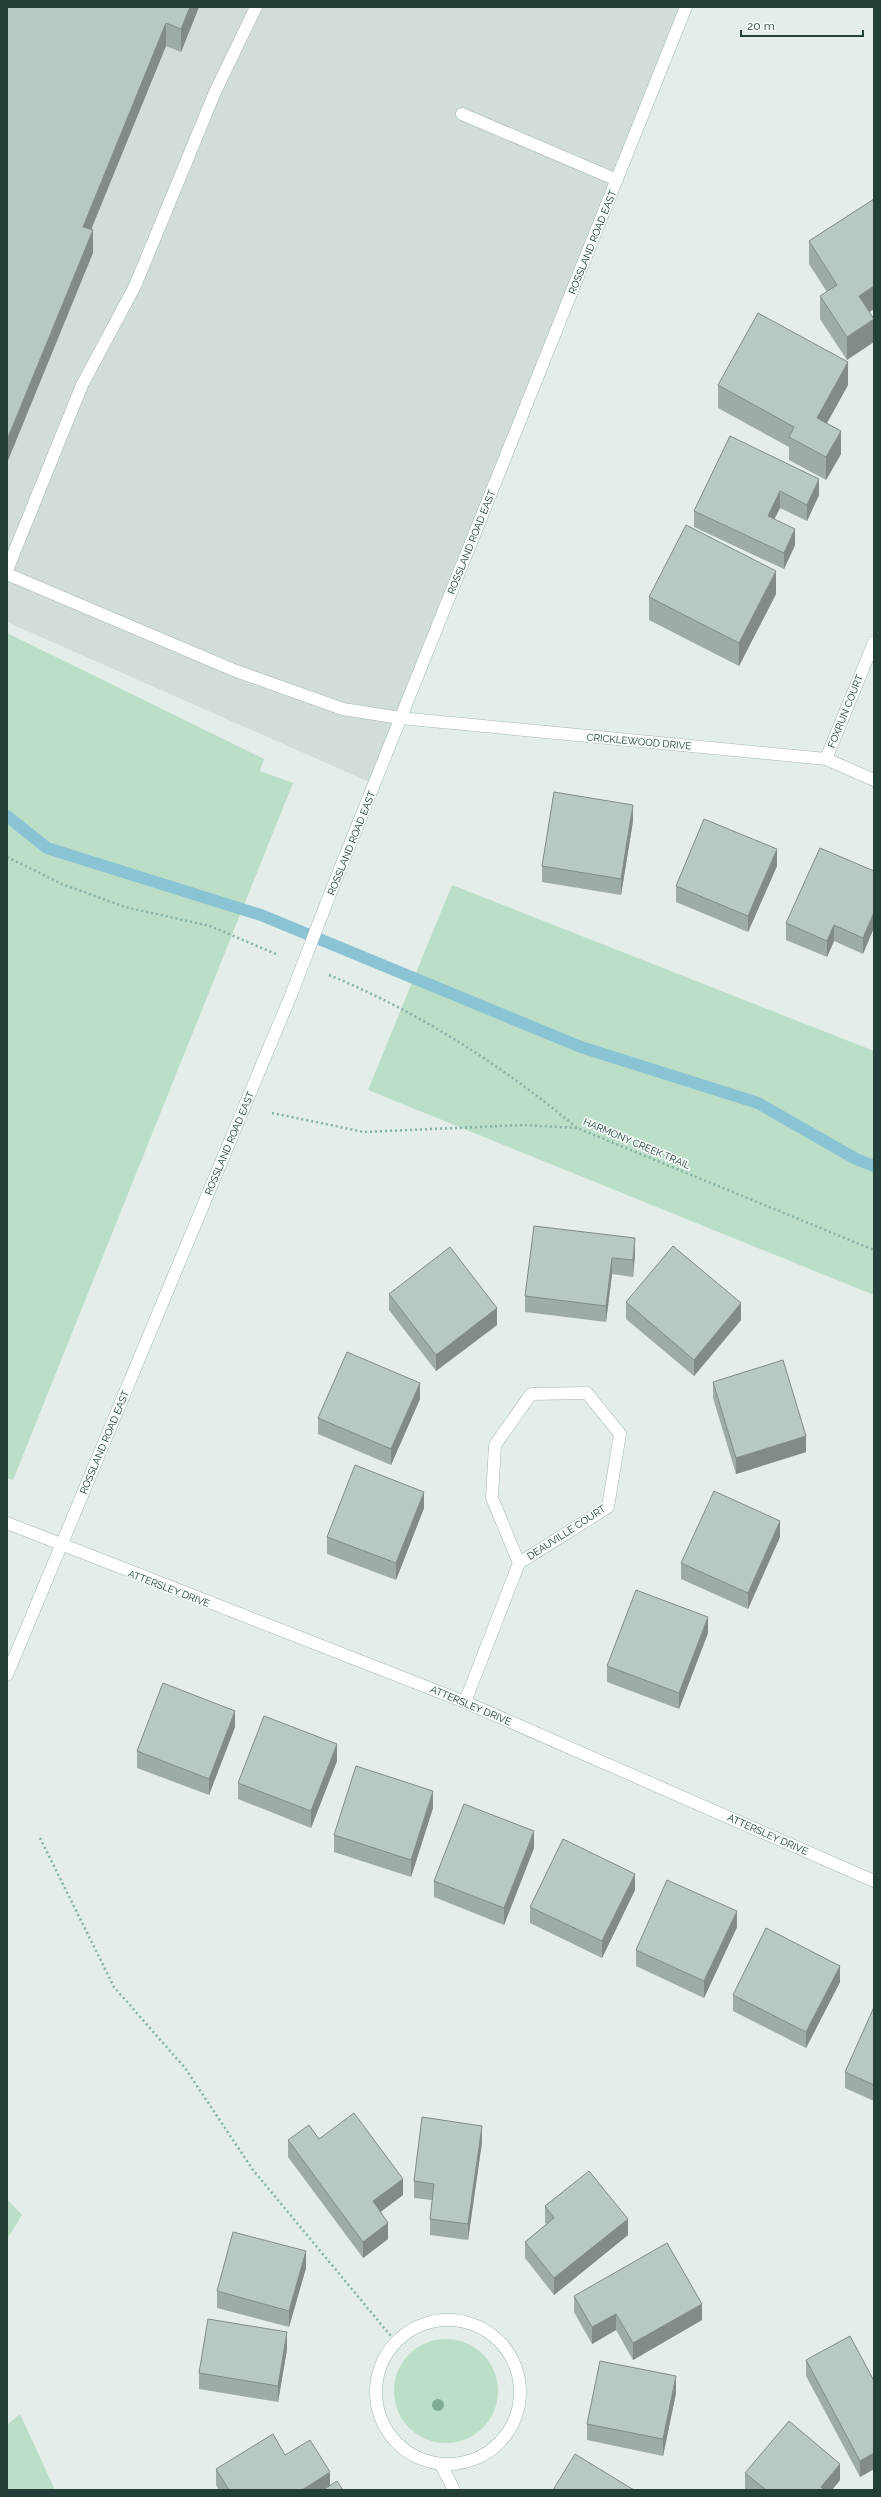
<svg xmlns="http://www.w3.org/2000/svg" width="881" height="2497" viewBox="0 0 881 2497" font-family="Raleway,sans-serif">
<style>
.built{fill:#d1ddd8}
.green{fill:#bbdec7}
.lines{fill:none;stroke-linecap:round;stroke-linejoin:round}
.stream{stroke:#8ac3d3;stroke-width:12}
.service-casing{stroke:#a5b5b1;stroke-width:13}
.minor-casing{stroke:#a5b5b1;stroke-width:13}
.secondary-casing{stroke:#a1b9b2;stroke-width:13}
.path{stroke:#83b1a5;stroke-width:2.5;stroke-dasharray:2 3;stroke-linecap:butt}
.service{stroke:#fff;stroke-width:12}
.minor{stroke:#fff;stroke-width:12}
.secondary{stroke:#fff;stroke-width:12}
.secondary-bridge-casing{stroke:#a1b9b2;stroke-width:13;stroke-linecap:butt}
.secondary-bridge{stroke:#fff;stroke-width:12}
.tree{fill:#7eac93}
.wall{fill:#9eaca7}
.shaded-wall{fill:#818c88}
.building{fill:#b8c8c2;stroke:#818c88}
.labels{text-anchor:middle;stroke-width:3.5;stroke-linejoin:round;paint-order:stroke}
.street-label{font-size:10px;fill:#223f39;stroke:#f3f9f7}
</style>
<rect width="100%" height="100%" fill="#e3ede9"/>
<path class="built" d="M7 7H686L374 784 7 622Z"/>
<path class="green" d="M7 633 264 759 260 771 293 783 13 1480 7 1478Z
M452 885 874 1051V1295L368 1090Z
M7 2199 22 2215 7 2239Z
M394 2391a52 52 0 1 1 104 0a52 52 0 1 1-104 0Z
M20 2414 55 2490H7V2425Z"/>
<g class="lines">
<path class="stream" d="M7 816 47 848 261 915 581 1047 758 1103 856 1159 874 1166"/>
<g class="service-casing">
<path id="service" d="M462 114 617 180
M7 570 82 385 135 286 215 92 256 7
M7 574 236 671 343 709 400 718"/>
</g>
<g class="minor-casing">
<path id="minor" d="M400 718 826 759 874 780
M826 759 874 642
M7 1523 465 1702 874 1881
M465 1702 519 1563 608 1507 620 1434 587 1393 531 1394 495 1445 492 1498 519 1563
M376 2392a72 72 0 1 1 144 0a72 72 0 1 1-144 0Z
M441 2465 454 2490"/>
</g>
<g class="secondary-casing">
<path id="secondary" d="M330 894 686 7
M7 1675 291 995"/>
</g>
<path class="path" d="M7 857 62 884 125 907 210 926 276 954
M329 975C419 1012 503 1066 577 1128L874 1250
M272 1113 364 1132 524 1125 577 1128
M40 1838 114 1987 185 2068 253 2170 395 2341"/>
<use href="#service" class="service"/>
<use href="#minor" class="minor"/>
<use href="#secondary" class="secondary"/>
<g class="secondary-bridge-casing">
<path id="secondary-bridge" d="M291 995 330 894"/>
</g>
<use href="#secondary-bridge" class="secondary-bridge"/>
</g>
<circle class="tree" cx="438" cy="2405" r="6"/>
<path class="wall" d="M7 7H199L181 52 166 46 91 230 93 253Z
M874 199V309L870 312 847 360 820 319V296L827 292 809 264V241Z
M718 385H848L827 423 841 454 826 480 789 460V447L718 408Z
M730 436 819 495 807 521 780 508 774 519 795 545 784 569 694 527V511Z
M776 594 739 666 649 620V597Z
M633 821 621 895 542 882V866Z
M777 866 748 932 676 902V886Z
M874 871 863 954 834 941 827 957 786 940V923Z
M534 1226 635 1254 633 1277 612 1274 606 1322 525 1312V1296Z
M389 1294 497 1325 436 1371 389 1310Z
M626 1302 741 1320 694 1376 626 1319Z
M713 1382 806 1452 736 1474 713 1398Z
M420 1399 391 1465 318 1434V1418Z
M424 1508 396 1580 327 1554V1537Z
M780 1537 748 1609 681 1579V1563Z
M708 1633 679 1709 607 1682V1666Z
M874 1642V1664H873V1647Z
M235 1727 209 1795 137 1768V1751Z
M337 1761 311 1828 238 1799V1783Z
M433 1808 411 1877 334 1852V1835Z
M534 1848 504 1925 434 1897V1881Z
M635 1890 602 1958 530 1923V1907Z
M737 1927 704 1998 636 1966V1950Z
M840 1982 806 2048 733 2011V1995Z
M874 2007V2101L845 2088V2072Z
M319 2139 403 2195 381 2212 388 2239 363 2258 288 2157V2140Z
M482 2142 468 2240 430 2235V2219L432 2200 414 2198V2181Z
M545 2206 628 2235 554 2295 525 2258V2242L547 2224 545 2223Z
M306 2268 289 2327 217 2308V2291Z
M574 2296 702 2320 633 2360 616 2330 592 2344 574 2312Z
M287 2349 278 2402 199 2389V2373Z
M806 2360 874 2381V2469L860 2477 806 2376Z
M676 2393 663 2456 587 2440V2424Z
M285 2455 330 2485 343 2490H219L216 2485V2469Z
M745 2473 840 2480 832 2490H746L745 2489Z"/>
<path class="shaded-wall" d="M190 7H199L181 52V29Z
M166 23V46L83 249V227Z
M93 230V253L7 463V440Z
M874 286V309L859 319V296Z
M874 319V342L847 360V337Z
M848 362V385L817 441V418Z
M841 431V454L826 480V457Z
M819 479V495L807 521V505Z
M780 491V508L768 532V516Z
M795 529V545L784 569V553Z
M776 571V594L739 666V643Z
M633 805V821L621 895V879Z
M777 849V866L748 932V916Z
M874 912V928L863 954V938Z
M834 925V941L827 957V941Z
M635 1238V1254L633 1277V1260Z
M612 1258V1274L606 1322V1306Z
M741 1303V1320L694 1376V1360Z
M497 1308V1325L436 1371V1355Z
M420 1383V1399L391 1465V1449Z
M806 1436V1452L736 1474V1458Z
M424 1492V1508L396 1580V1563Z
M780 1521V1537L748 1609V1593Z
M708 1617V1633L679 1709V1693Z
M235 1711V1727L209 1795V1779Z
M337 1744V1761L311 1828V1811Z
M433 1791V1808L411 1877V1860Z
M534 1831V1848L504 1925V1908Z
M635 1874V1890L602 1958V1941Z
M737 1911V1927L704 1998V1981Z
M840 1966V1982L806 2048V2032Z
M482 2126V2142L468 2240V2224Z
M403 2179V2195L373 2217V2201Z
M628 2219V2235L554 2295V2278Z
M388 2223V2239L363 2258V2242Z
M306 2251V2268L289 2327V2311Z
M702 2304V2320L633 2360V2343Z
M616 2314V2330L592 2344V2327Z
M287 2332V2349L278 2402V2386Z
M676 2376V2393L663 2456V2439Z
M874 2453V2469L860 2477V2461Z
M840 2464V2480L832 2490H821V2487Z
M330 2472V2488L328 2490H302Z"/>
<path class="building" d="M7 7H190L181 29 166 23 83 227 93 230 7 440Z
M874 199V286L859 296 874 319 847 337 820 296 837 285 809 241Z
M758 313 848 362 817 418 841 431 826 457 789 437 794 427 718 385Z
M730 436 819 479 807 505 780 491 768 516 795 529 784 553 694 511Z
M686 525 776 571 739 643 649 597Z
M554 792 633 805 621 879 542 866Z
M704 819 777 849 748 916 676 886Z
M820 848 874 871V912L863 938 834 925 827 941 786 923Z
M534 1226 635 1238 633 1260 612 1258 606 1306 525 1296Z
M673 1246 741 1303 694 1360 626 1302Z
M450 1247 497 1308 436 1355 389 1294Z
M347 1352 420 1383 391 1449 318 1418Z
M783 1360 806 1436 736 1458 713 1382Z
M355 1465 424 1492 396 1563 327 1537Z
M714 1491 780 1521 748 1593 681 1563Z
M636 1590 708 1617 679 1693 607 1666Z
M163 1683 235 1711 209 1779 137 1751Z
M264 1716 337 1744 311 1811 238 1783Z
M356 1766 433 1791 411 1860 334 1835Z
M464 1804 534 1831 504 1908 434 1881Z
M563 1839 635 1874 602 1941 530 1907Z
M667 1880 737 1911 704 1981 636 1950Z
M766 1928 840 1966 806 2032 733 1995Z
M874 2007V2085L845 2072Z
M354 2113 403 2179 373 2201 388 2223 363 2242 288 2140 309 2125 319 2139Z
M422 2117 482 2126 468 2224 430 2219 434 2184 414 2181Z
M589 2171 628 2219 554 2278 525 2242 554 2218 545 2206Z
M233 2232 306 2251 289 2311 217 2291Z
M667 2243 702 2304 633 2343 616 2314 592 2327 574 2296Z
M208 2319 287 2332 278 2386 199 2373Z
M850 2336 874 2381V2453L860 2461 806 2360Z
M600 2361 676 2376 663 2439 587 2424Z
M789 2421 840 2464 821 2487 824 2490H766L745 2473Z
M273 2434 285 2455 310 2440 330 2472 302 2490H229L216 2469Z
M575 2454 634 2490H553Z
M337 2481 343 2490H323Z"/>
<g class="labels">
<g class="street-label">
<text transform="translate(592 242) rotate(-68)" y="4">ROSSLAND ROAD EAST</text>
<text transform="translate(471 542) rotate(-68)" y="4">ROSSLAND ROAD EAST</text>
<text transform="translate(845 711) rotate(-68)" y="4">FOXRUN COURT</text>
<text transform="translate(639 741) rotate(5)" y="4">CRICKLEWOOD DRIVE</text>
<text transform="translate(351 843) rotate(-68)" y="4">ROSSLAND ROAD EAST</text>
<text transform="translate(229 1143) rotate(-67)" y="4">ROSSLAND ROAD EAST</text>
<text transform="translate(637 1143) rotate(23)" y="4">HARMONY CREEK TRAIL</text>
<text transform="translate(104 1442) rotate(-67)" y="4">ROSSLAND ROAD EAST</text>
<text transform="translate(566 1532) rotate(-33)" y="4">DEAUVILLE COURT</text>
<text transform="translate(169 1588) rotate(21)" y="4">ATTERSLEY DRIVE</text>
<text transform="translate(471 1705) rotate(23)" y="4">ATTERSLEY DRIVE</text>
<text transform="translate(768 1834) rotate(24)" y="4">ATTERSLEY DRIVE</text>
</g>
</g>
<rect width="881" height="2497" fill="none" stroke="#223f39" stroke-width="16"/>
<path d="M741 30v6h122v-6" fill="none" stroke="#223f39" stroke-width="2"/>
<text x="747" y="30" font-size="12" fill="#223f39" stroke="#f3f9f7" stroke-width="3" paint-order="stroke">20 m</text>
</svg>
